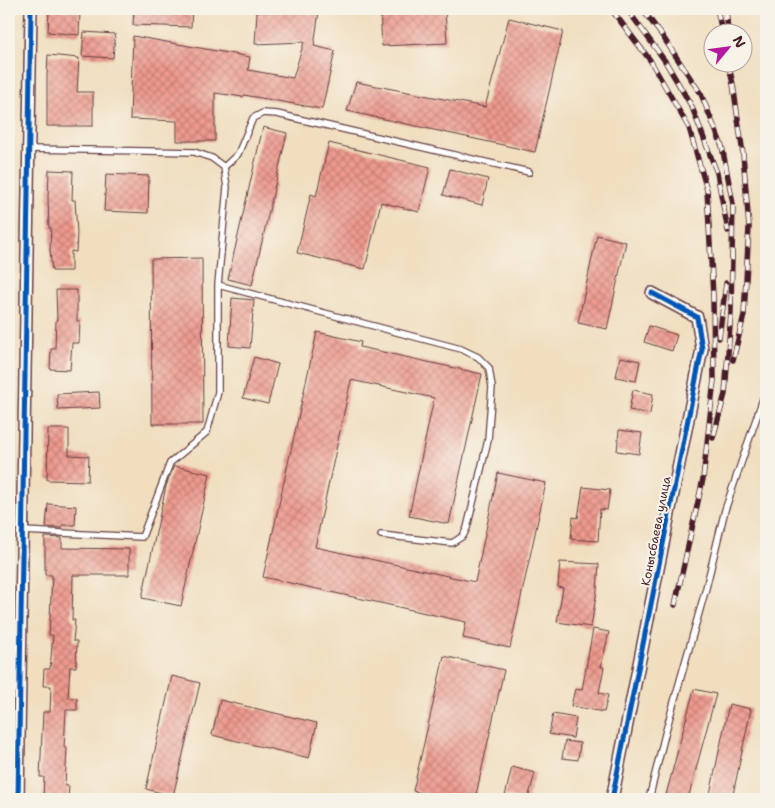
<svg xmlns="http://www.w3.org/2000/svg" width="775" height="808" viewBox="0 0 775 808" font-family="'Shantell Sans',sans-serif">
<style>
.building{fill:url(#building-cross-hatch)}
.lines{fill:none;stroke-linecap:round;stroke-linejoin:round}
.service-casing{stroke:#633c41;stroke-width:8}
.minor-casing{stroke:#633c41;stroke-width:14}
.service{stroke:#fff;stroke-width:5.5}
.minor{stroke:#fff;stroke-width:11}
.rail-casing{stroke:#4a1f2b;stroke-width:5.5}
.rail{stroke:#f7f3e8;stroke-width:4;stroke-dasharray:11;stroke-linecap:butt}
.cycleway-casing{stroke:#f7f3e8;stroke-width:8}
.cycleway{stroke:#0057b8;stroke-width:5}
.labels{text-anchor:middle;stroke-width:4;stroke-linejoin:round;paint-order:stroke}
.street-label{font-size:12px;fill:#4a1f2b;stroke:#f7f3e8}
</style>
<defs>
<pattern id="building-cross-hatch" width="8" height="8" patternUnits="userSpaceOnUse" patternTransform="scale(1.25)"><rect width="8" height="8" fill="#ee9a8e"/><path d="M0 0l8 8M0 8l8-8" fill="none" stroke="#c37d74"/></pattern>
</defs>
<rect width="100%" height="100%" fill="#f7f3e8"/>
<filter id="ink" filterUnits="userSpaceOnUse"><feTurbulence type="fractalNoise" baseFrequency=".02" numOctaves="2"/><feDisplacementMap in="SourceGraphic" scale="10" xChannelSelector="R" yChannelSelector="G"/><feConvolveMatrix kernelMatrix="1 2 1 2 8 2 1 2 1" color-interpolation-filters="sRGB"/></filter>
<filter id="wash" filterUnits="userSpaceOnUse"><feTurbulence type="fractalNoise" baseFrequency=".0096" numOctaves="4" result="noise"/><feDisplacementMap in="SourceGraphic" scale="20" xChannelSelector="R" yChannelSelector="G"/><feGaussianBlur stdDeviation="1.12" result="paint"/><feColorMatrix in="noise" values="0 0 0 0 0 0 0 0 0 0 0 0 0 0 0 0 0 1.4 0 .05"/><feComposite in="paint" operator="in"/></filter>
<g filter="url(#wash)">
<rect width="100%" height="100%" fill="#f0debf"/>
<g id="blocks">
<path class="building" d="M49 9 80 11 79 35 48 32Z
M134 9H192L191 27 133 25Z
M380 9H445L447 43 382 46Z
M319 11 314 46 335 51 322 109 244 95 243 97 215 93V141H177V121L130 119 133 36 250 57 248 70 293 78 304 42 255 44 257 12Z
M509 18 563 31 535 152 347 111 356 82 485 107Z
M84 32 115 34 113 58 82 56Z
M48 55 79 58 77 92H93V126H47V76Z
M263 127 287 133 252 285 228 279Z
M329 143 430 167 419 212 381 202 365 269 297 253 311 194 316 196Z
M450 169 488 179 482 205 443 195Z
M49 170 73 171 72 200H75L77 233 76 252 71 251V271H52L50 250 51 228H49L48 198Z
M106 174 149 176 148 213 104 211Z
M597 235 626 242 607 329 578 323Z
M202 258 203 424H152L151 259Z
M56 290H77V321H80L79 343H72L70 370 50 369 51 349H55L56 320H57Z
M232 298 254 300 250 348 229 346Z
M649 326 677 335 672 351 644 342Z
M317 332 361 342 360 347 482 374 449 524 409 516 434 398 351 380 315 547 475 582 498 473 546 483 510 648 463 638 466 622 263 577Z
M254 357 278 364 268 404 243 398Z
M620 357 640 361 636 381 616 377Z
M633 390 653 394 650 414 629 410Z
M99 392 100 408 58 410 57 394Z
M48 429H69V455L89 456 88 481 47 480Z
M619 430 642 433 639 454 617 451Z
M174 466 210 474 181 606 142 598 166 486Z
M583 487 610 490 607 510 600 509 598 541 571 539 573 517 578 518Z
M48 504 76 506 75 525H62V528L46 527Z
M45 537 62 538V548L129 549V575H73L72 620H75L73 641H77L76 667H70L68 698H77V710H66L64 748H67L65 786H69L68 799H43L44 777H40L43 712H50L51 686H43L44 669H50L53 635H49L50 618 52 575H45Z
M560 562 599 564 597 590 591 627 557 622 563 588 558 587Z
M593 629 609 632 601 667H604L599 693 608 695 604 712 571 706 575 689 582 690Z
M444 656 504 670 475 799H448L413 791Z
M172 676 200 683 173 796 146 789Z
M694 689 716 694 688 799H665Z
M220 700 317 723 309 758 212 735Z
M729 704 751 709 732 799H709Z
M553 714 576 718 573 738 549 734Z
M565 741 580 743 578 760 562 758Z
M512 767 535 773 528 799H518L505 796Z"/>
</g>
</g>
<g filter="url(#ink)">
<use href="#blocks" fill-opacity="0" stroke="#633c41" stroke-width="1"/>
<g class="lines">
<g class="service-casing">
<path id="service" d="M224 167 238 154 253 118 263 113 277 114 529 172
M218 285 461 349 478 357 489 368 492 387 488 440 467 528 463 536 452 543 381 535
M23 531 142 537 170 463 207 432 218 392V285L227 187 224 167 212 158 194 152 146 151 28 149
M649 799 665 734 706 588 725 510 766 390"/>
</g>
<g class="minor-casing">
<path id="minor" d="M18 799 31 9
M612 799 702 349 697 317 652 293"/>
</g>
<use href="#service" class="service"/>
<use href="#minor" class="minor"/>
<g class="rail-casing">
<path id="rail" d="M611 9 650 60 689 128 707 190 713 296 714 380 703 479 675 605
M627 9 665 61 692 107 717 173 728 231
M642 9 661 34 701 94 722 146 733 204 731 312 725 394 713 438
M717 9 722 32
M726 9 728 31
M728 62 733 84 743 154 749 227 744 315 733 360
M719 338 726 283"/>
</g>
<use href="#rail" class="rail"/>
<g class="cycleway-casing">
<path id="cycleway" d="M18 799 31 9
M612 799 702 349 697 317 652 293"/>
</g>
<use href="#cycleway" class="cycleway"/>
</g>
</g>
<g class="labels">
<g class="street-label">
<text transform="translate(656 531) rotate(-79)" y="4">Конысбаева улица</text>
</g>
</g>
<rect width="775" height="808" fill="none" stroke="#f7f3e8" stroke-width="30"/>
<g transform="translate(728 48) rotate(61)"><circle r="24" fill="#f7f3e8" stroke="#b29e9c"/>
<path d="M0-4L9 19L0 12L-9 19Z" fill="#b5179e"/>
<text y="-8" font-size="14" font-weight="bold" text-anchor="middle" fill="#4a1f2b">N</text>
</g>
</svg>
